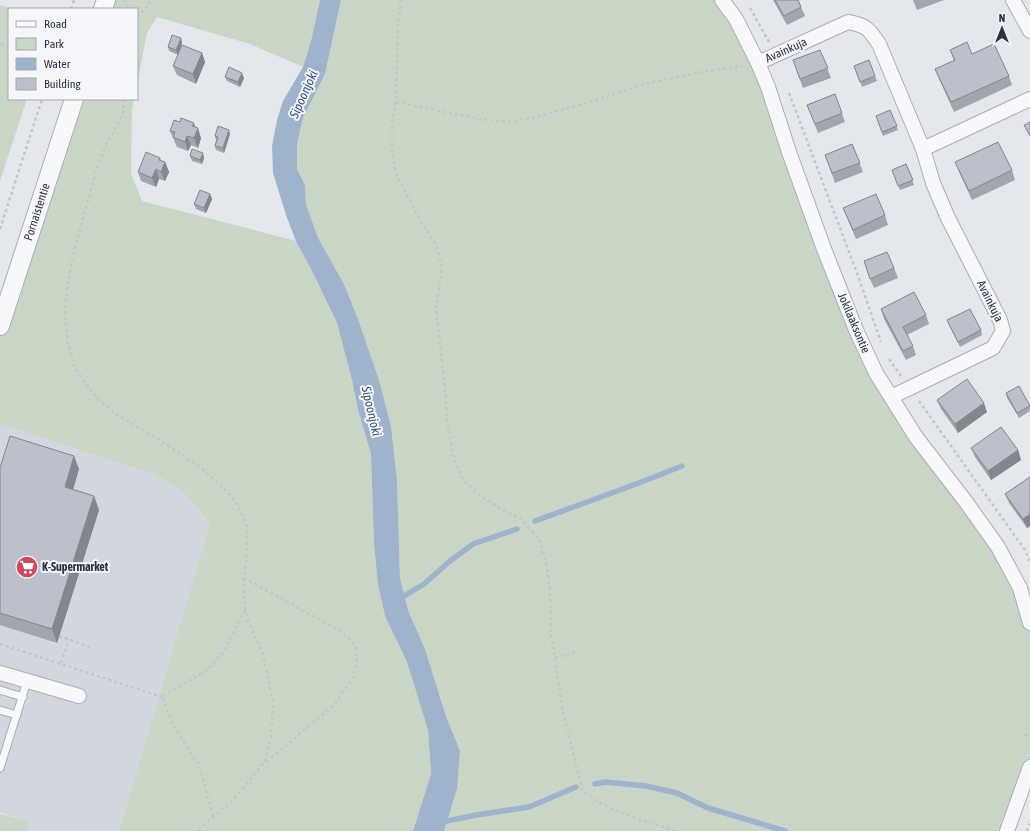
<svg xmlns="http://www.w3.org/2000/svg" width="1030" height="831" viewBox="0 0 1030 831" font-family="'Asap Condensed',sans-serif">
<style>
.built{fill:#d2d6de}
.green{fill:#c9d6c5}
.water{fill:#9fb4cc}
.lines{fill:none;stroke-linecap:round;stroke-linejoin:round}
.stream{stroke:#9fb4cc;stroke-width:5.5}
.service-casing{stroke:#a9aeb7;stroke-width:9}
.minor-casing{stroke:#a9aeb7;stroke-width:16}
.tertiary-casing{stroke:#a9aeb7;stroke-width:20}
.path{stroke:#c2c5cb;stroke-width:2.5;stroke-dasharray:3 3;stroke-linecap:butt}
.service{stroke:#f7f8fa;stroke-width:7}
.minor{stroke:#f7f8fa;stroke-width:14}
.tertiary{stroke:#f7f8fa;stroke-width:18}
.wall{fill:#a1a5ae}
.shaded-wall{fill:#83868d}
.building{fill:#bbc0ca;stroke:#83868d}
.labels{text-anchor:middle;stroke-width:4;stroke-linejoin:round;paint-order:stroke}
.street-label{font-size:12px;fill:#2b3445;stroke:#f4f6f9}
.poi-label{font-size:12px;font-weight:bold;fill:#2b3445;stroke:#f4f6f9;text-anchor:start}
.water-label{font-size:13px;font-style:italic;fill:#34527a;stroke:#f4f6f9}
</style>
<rect width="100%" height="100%" fill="#e4e7ec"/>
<path class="built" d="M0 424 156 475 182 491 210 523 119 831H27L30 821 0 813Z"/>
<path class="green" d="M106 0H320L311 41 303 67 250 44 157 17 147 33 137 85V9H103Z
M341 0H722L736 19 856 330 916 437 998 547 1030 623V767L1007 831H444L457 789 447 718 425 649 408 610 400 578 397 480 391 426 379 380 358 319 344 284 318 238 306 204 305 185 297 169V144L303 118 325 74Z
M0 5 11 9H9V99H27L0 181Z
M74 99H134L132 109 131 173 142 201 296 241 314 275 337 323 352 380 358 410 371 454 374 544 378 585 385 616 407 662 428 730 431 774 413 831H119L210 523 182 491 156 475 0 424V326Z
M0 814 30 821 27 831H0Z"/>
<path class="water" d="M320 0H341L325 74 303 118 297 144V169L305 185 306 204 318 238 344 284 358 319 379 380 391 426 397 480 400 578 408 610 425 649 447 719 460 751 457 789 444 831H413L431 774 428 730 407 662 385 616 378 585 374 544 371 454 358 410 352 380 337 323 314 275 296 241 287 218 273 173 272 146 277 120 283 101 303 67 311 41Z"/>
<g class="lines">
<path class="stream" d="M535 521C584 503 633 486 682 466
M399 599 424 584 450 561 473 544 517 529
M595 784 606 782 646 786 677 793 708 808 785 831
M442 822 476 815 529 807 576 787"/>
<g class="service-casing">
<path id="service" d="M0 690 23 697
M0 710 17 715
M0 768 27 681"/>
</g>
<g class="minor-casing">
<path id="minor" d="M722 0 736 19 758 63 768 87 789 152 824 249 856 330 876 373 916 437 966 502 998 547 1020 588 1030 623
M1013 0 1030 31
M758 63 848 22C866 25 869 29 879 44L923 149 933 183 948 218 1000 320 1003 331 993 348 891 397
M923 149 1030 99
M0 673 79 696
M1007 831 1030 767"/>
</g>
<g class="tertiary-casing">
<path id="tertiary" d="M103 9 106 0
M0 326 74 99"/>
</g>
<path class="path" d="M123 0 130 9
M401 0 398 27 396 102 392 124V154L396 173 420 220 436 245 442 267 436 308 445 389 447 421 453 455 463 480 482 497 499 508 521 519 539 539 546 562 550 591 551 633 562 706 582 790C598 807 653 825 677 831
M750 8 769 42
M71 9 74 0
M137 17 148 6 151 0
M0 44 9 47
M789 93 857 273 881 342
M124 99 123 113 116 127 106 145 97 167 73 255 68 282 65 310 67 339 74 366 88 387 100 401 116 414 169 446 201 468 223 487 238 505 247 527V556L244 577 245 610 248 620 263 654 273 703 271 738 264 763 232 801 201 827 198 831
M396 102 479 119 507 122 537 117 599 99 644 84 696 73 742 66
M0 229 42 99
M889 359 901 376
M919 401 1025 550 1030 562
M244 578 339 630 351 640 355 647 357 662 352 680 335 704 265 763
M59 636 93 648
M0 644 162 697
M555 658 578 651
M61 663 69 639
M1025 735 1030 736
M213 816 199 765 188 749 172 723 162 697 207 670 223 653 245 610
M1027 831 1030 823"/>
<use href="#service" class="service"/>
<use href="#minor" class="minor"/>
<use href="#tertiary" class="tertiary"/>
</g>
<path class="wall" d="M773 0H798L801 7 805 16 787 25Z
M913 0H944L917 10Z
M181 38 182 43 178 55 169 51 168 47Z
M820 50 831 78 803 88 793 60Z
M950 50 972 54 1009 76 1012 85 954 112 939 79 935 69 954 61Z
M202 53 205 62 196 84 177 75 173 66Z
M869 60 877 81 862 87 854 66Z
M225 77 244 78 240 87 227 81Z
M835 94 845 122 818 133 807 105Z
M890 110 898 130 883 136 876 116Z
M195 128 201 138 198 148 191 145 188 151 177 147 170 131Z
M230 134 224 153 216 150 215 146 216 140 215 136Z
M852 144 863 172 835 183 825 155Z
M190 156 204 158 202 164 192 161Z
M161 161 165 162 169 172 165 181 159 179 156 187 141 181 138 172Z
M955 162 1012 170 1015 180 972 200 959 172Z
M906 164 914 185 900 190 892 170Z
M210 194 212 199 206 213 196 209 194 204Z
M843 208 885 215 888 225 856 239Z
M894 268 898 278 874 288 870 279Z
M881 309 926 315 929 324 907 335 913 346 916 355 906 360 884 319Z
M947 320 981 330 982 335 960 347 949 325Z
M1006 393 1030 405V411L1019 418 1007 398Z
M937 400 987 412 958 433 941 409Z
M971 448 1018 450 1021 460 991 480 975 457Z
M0 468 79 469 73 489 94 496 99 510 57 643 0 625Z
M1030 477V526L1027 528 1009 503 1005 494Z"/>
<path class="shaded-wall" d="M181 38 182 43 178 55 176 50Z
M202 53 205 62 196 84 193 74Z
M242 73 244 78 240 87 238 82Z
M194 123 197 132 198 128 201 138 198 148 194 138 192 126Z
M229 130 230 134 224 153 223 148Z
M187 136 191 145 188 151 185 142Z
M203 153 204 158 202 164 200 160Z
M160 158 163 167 165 162 169 172 165 181 161 172 159 160Z
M156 169 159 179 156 187 152 178Z
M210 194 212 199 206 213 204 208Z
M984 403 987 412 958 433 955 424Z
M1018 450 1021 460 991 480 988 471Z
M74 456 79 469 70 500 65 487Z
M94 496 99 510 57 643 52 629Z
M1030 514V526L1027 528 1023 519Z"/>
<path class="building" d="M775 0H798L801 7 784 16Z
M172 35 181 38 176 50 168 47Z
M967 42 972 54 994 44 1009 76 951 102 935 69 955 60 950 50Z
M182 45 202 53 193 74 173 66Z
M820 50 828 68 800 79 793 60Z
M869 60 875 76 860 82 854 66Z
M229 67 242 73 238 82 225 77Z
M835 94 842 113 815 124 807 105Z
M890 110 897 126 882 132 876 116Z
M181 118 194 123 192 126 198 128 194 138 187 136 185 142 173 137 175 132 170 131 174 120 180 122Z
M1030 122V136L1024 125Z
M218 126 229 130 223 148 215 146 218 137 215 136Z
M998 142 1012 170 969 191 955 162Z
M852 144 860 163 832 173 825 155Z
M192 149 203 153 200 160 190 156Z
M146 152 160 158 159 160 165 162 161 172 156 169 152 178 138 172Z
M906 164 913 180 898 186 892 170Z
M200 190 210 194 204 208 194 204Z
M876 194 885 215 853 230 843 208Z
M887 252 894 268 870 279 864 261Z
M914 292 926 315 903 327 913 346 903 351 881 309Z
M970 309 981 330 958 342 947 320Z
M967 379 984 403 955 424 937 400Z
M1019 386 1030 406 1017 413 1006 393Z
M1001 427 1018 450 988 471 971 448Z
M10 436 74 456 65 487 94 496 52 629 0 613V468Z
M1030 477V514L1023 519 1005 494Z"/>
<defs>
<g id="supermarket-disc" transform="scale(1.15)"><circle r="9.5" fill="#d1495b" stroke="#f4f6f9"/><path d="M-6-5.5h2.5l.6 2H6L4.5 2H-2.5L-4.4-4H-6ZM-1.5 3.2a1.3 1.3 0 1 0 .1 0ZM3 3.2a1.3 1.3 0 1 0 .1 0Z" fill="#fff"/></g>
</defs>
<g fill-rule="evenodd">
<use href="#supermarket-disc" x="27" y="567"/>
</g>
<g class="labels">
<g class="street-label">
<text transform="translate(786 50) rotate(-24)" y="4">Avainkuja</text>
<text transform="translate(37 212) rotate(-72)" y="4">Pornaistentie</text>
<text transform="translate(990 301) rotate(64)" y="4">Avainkuja</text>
<text transform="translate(854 323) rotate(67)" y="4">Jokilaaksontie</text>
</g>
<g class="poi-label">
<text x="42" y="571">K-Supermarket</text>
</g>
<g class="water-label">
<text transform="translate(303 94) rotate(-66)" y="5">Sipoonjoki</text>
<text transform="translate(372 411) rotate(77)" y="5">Sipoonjoki</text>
</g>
</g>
<rect x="8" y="8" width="130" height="92" fill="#f4f6f9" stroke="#a4a8b1"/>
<rect x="16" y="21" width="20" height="6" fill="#f7f8fa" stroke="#a4a8b1"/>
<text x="44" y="28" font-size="12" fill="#2b3445">Road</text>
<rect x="16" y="38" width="20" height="12" fill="#c9d6c5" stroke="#a4a8b1"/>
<text x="44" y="48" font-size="12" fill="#2b3445">Park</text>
<rect x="16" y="58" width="20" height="12" fill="#9fb4cc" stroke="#a4a8b1"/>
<text x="44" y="68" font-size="12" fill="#2b3445">Water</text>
<rect x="16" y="78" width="20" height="12" fill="#bbc0ca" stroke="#a4a8b1"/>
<text x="44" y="88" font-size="12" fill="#2b3445">Building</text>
<g transform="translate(1002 28)" stroke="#f4f6f9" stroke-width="3" paint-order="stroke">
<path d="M0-3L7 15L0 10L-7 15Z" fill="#2b3445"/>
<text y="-6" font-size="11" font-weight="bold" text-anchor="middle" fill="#2b3445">N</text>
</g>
</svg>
